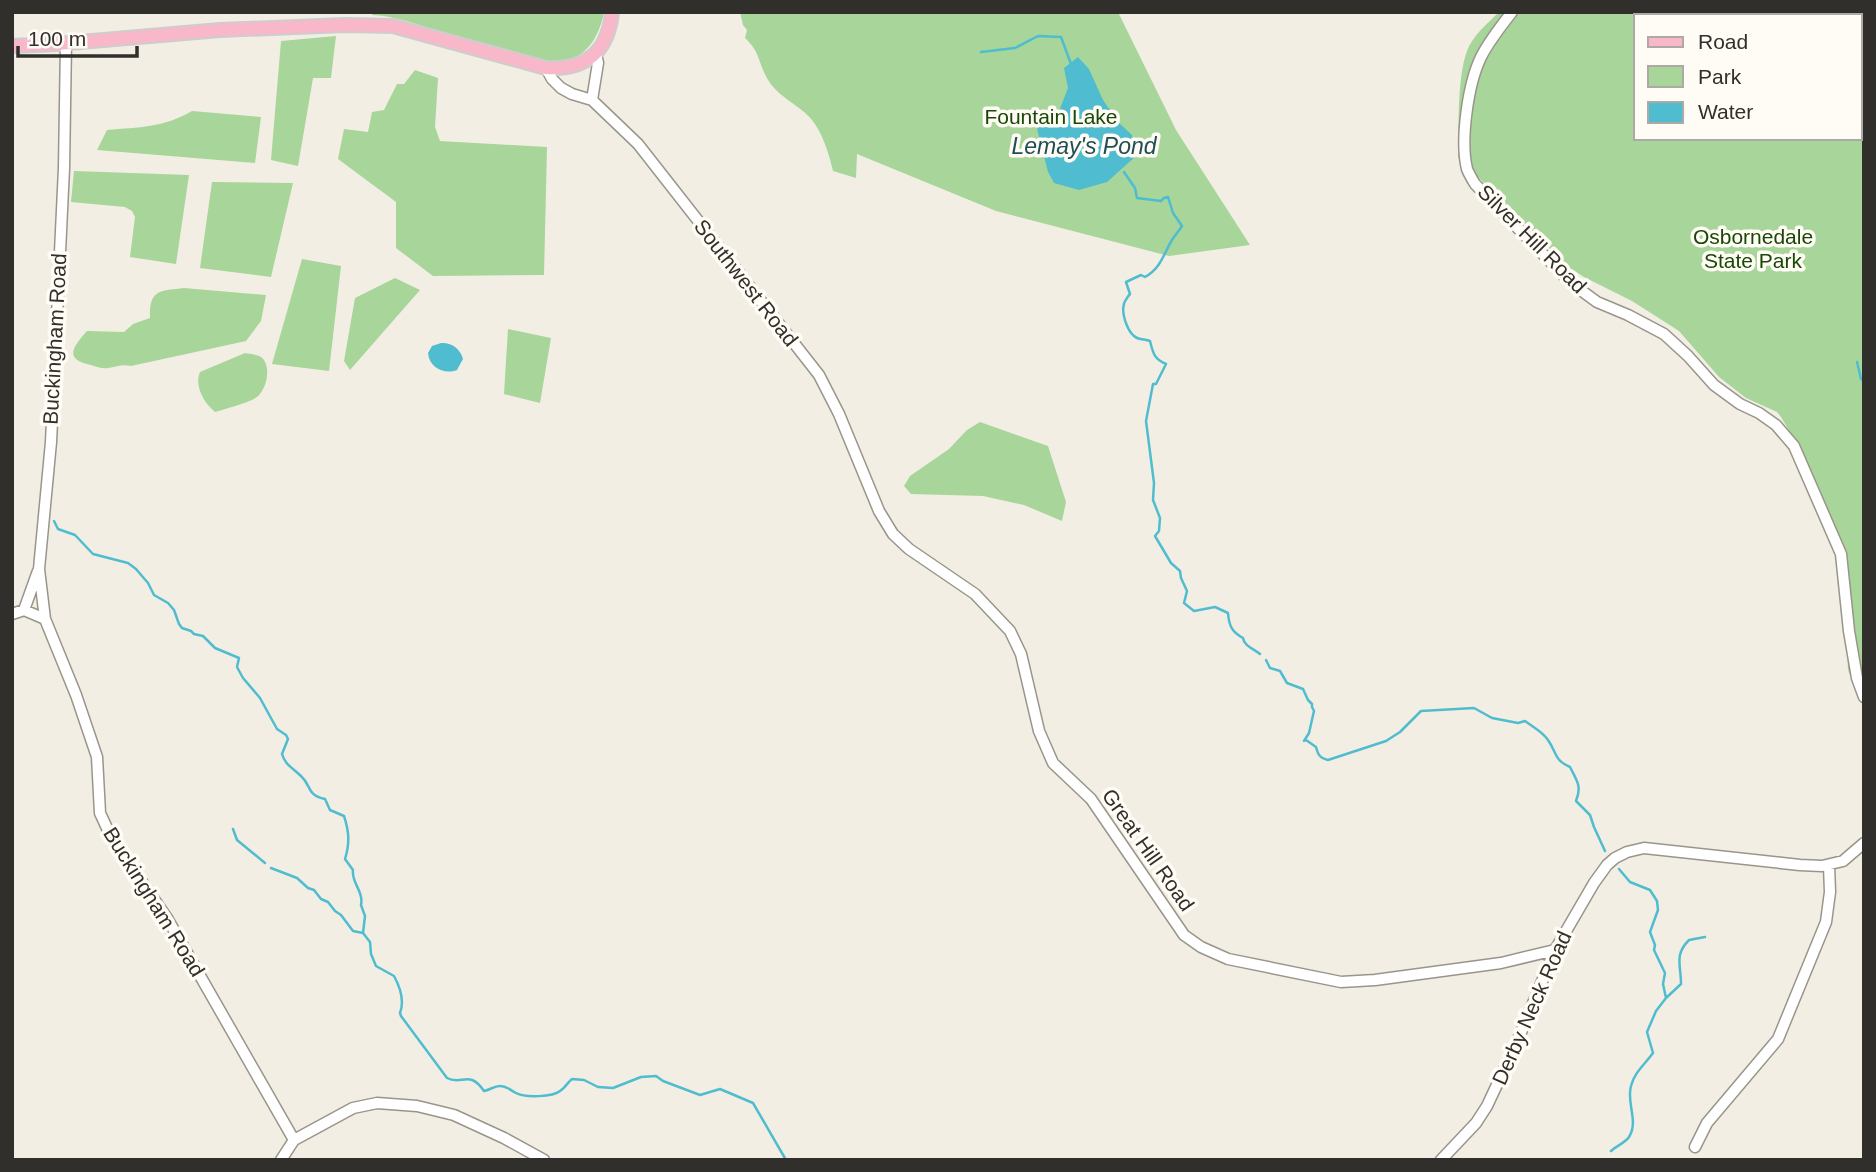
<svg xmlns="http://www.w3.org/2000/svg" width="1876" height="1172" viewBox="0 0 1876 1172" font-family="Arial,sans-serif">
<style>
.green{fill:#a7d59a;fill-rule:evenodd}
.water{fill:#4fbdcf}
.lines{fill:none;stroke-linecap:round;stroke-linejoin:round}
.stream{stroke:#4fbdcf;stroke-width:2.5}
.minor-casing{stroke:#99958b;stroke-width:13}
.major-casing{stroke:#cecdcc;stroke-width:16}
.minor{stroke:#fff;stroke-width:10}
.major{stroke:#f8b8ca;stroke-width:12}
.labels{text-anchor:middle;stroke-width:7;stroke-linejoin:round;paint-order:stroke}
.park-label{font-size:21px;fill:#194806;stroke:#fffbf5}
.street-label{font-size:21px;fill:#312f2b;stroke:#fffbf5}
.water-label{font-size:23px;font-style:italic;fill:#1e4e56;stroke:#fffbf5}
</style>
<rect width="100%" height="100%" fill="#f3eee4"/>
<path class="green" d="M373 12H604C600 33 589 56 566 60 548 63 530 58 513 53 492 47 471 42 450 35 424 27 399 16 372 15Z
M740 12H1118L1176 130 1250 245 1169 256 996 211 857 154 856 178 833 171C829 154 823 134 812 120 800 105 779 98 768 80 758 63 761 53 745 38L747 30 743 25Z
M1499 12H1864V700L1859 698 1848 670 1845 607 1836 542 1794 439 1781 417 1777 412 1746 398 1719 377 1679 331 1632 301 1584 277 1567 266 1458 157C1459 127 1457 78 1467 51 1472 36 1488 23 1499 12ZM1636 16H1860V138H1636Z
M336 36 331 78H313L298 166 271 160 281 41Z
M415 70 438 78 435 127 440 141 547 147 544 275 433 276 396 248V202L338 159 344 129 368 132 372 112 384 110 397 84H404Z
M192 111 261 117 255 163 97 150 107 130C139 127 163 128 192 111Z
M74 171 189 175 176 264 130 257 135 217 132 211 125 207 71 202Z
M212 182 293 183 271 277 200 268Z
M302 259 341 266 329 371 272 364Z
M395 278 420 290 350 370 344 361 355 298Z
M184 288 266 295 261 321 246 341 131 366C122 364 117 367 108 368 103 369 97 367 91 365 64 359 72 348 87 331L124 332 133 324 150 318C149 289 160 291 184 288Z
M508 329 551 338 540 403 504 394Z
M245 353C250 354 256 354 261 357 272 365 267 389 257 397 250 402 225 409 215 412 204 403 194 386 200 372Z
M980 422 1048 446 1066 502 1062 521 1024 505 983 496 911 494 904 486 910 476 949 449 967 430Z"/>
<path class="water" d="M1078 57 1089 69 1103 100 1118 122 1132 135 1135 157 1107 182 1079 190 1054 183 1048 172 1037 129 1058 114 1068 88 1064 68Z
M441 343C451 342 461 349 463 359L457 370C445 375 429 368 428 353L432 346Z"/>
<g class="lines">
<path class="stream" d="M981 52 1015 48 1038 36 1061 37 1071 64
M1124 172 1135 188 1137 198 1161 201 1164 198 1168 197 1173 213 1182 226C1179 231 1175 235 1172 240 1163 255 1161 268 1145 277L1141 275 1126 282 1130 294C1129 295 1124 302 1124 304 1121 313 1127 330 1134 336 1138 340 1145 339 1150 341 1153 353 1154 359 1166 364L1156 384H1153L1146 421 1154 483 1153 500 1160 518 1159 531 1155 536 1171 563 1180 571 1181 578 1187 591 1184 603 1194 611 1215 607 1228 613C1229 626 1232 632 1243 638 1244 646 1254 649 1260 654
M1857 362 1861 379 1864 381
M54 521 58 529 75 535 93 554 128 563 136 569 148 583 154 595 168 603 174 610 179 624 182 628 191 631 194 634 203 636 215 648 239 658 237 667 243 678 260 698 277 729 286 735 288 739 282 754C285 765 293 768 301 776 312 786 306 795 325 799L330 810 344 816C349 831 350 843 345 859L353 870C351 882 364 892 361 905L365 916 363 933 370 942 371 954 376 966 394 976C400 987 405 1000 400 1013L401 1016 447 1078C462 1086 469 1069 484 1091 490 1090 494 1086 500 1086 507 1086 510 1090 516 1093 525 1098 553 1097 560 1091 565 1088 568 1082 572 1079L584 1080 598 1087 613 1088 641 1077 656 1076 663 1081 700 1095 720 1089 753 1103 786 1160
M1266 660 1270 668 1280 671 1287 683 1303 689 1308 700 1312 704V707L1314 711 1309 733 1304 741 1306 740 1316 747C1318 755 1320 758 1328 760L1386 741 1400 732 1421 711 1474 708 1492 718 1518 723 1525 721C1533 727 1543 732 1548 740 1557 753 1554 760 1570 767 1577 781 1582 786 1576 801L1590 815 1594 827 1605 851
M233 829 237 840 265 863
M271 868 297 878 308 888 314 890 321 899 328 902 335 911 341 915 353 931 363 933
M1666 998 1681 984C1681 965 1674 955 1689 940L1705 937
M1611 1151C1616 1146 1625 1143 1629 1137 1639 1121 1626 1103 1631 1086 1634 1073 1645 1064 1653 1053L1647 1032 1656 1011 1666 998 1663 984 1665 973 1654 950 1655 945 1650 932 1658 910 1657 901 1650 890 1630 882 1619 869"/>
<g class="minor-casing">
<path id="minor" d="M1512 12C1501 26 1489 41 1481 57 1468 84 1460 140 1467 169 1469 174 1472 179 1475 184L1571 283 1597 302 1628 315 1664 334 1688 356 1714 385 1740 404 1759 413 1776 425 1794 446 1841 554 1849 631 1857 678 1864 697
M66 43 64 168 51 442 39 569 45 619 76 695 97 757 100 813 112 839 167 918 294 1140
M546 68 552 79 561 88 572 94 592 100 638 144 819 375 839 414 879 511 893 534 909 549 975 594 1010 631 1021 654 1039 731 1053 763 1091 799 1184 935 1201 947 1228 959 1341 982 1375 980 1501 963 1555 950
M592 100 598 63 596 54
M24 610 38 571
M12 614 24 610 45 619
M1695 1147 1707 1123 1778 1039 1826 922 1830 892 1829 866
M281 1160 294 1140 353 1108 377 1103 417 1106 454 1115 504 1138 544 1160
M1441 1160 1476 1123 1487 1106 1517 1042 1555 950 1594 883 1607 865 1615 858 1627 852 1644 848 1800 865 1822 866 1843 861 1864 843"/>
</g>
<g class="major-casing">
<path id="major" d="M12 46 57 44 220 30 345 25 393 26 546 68C585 70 608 53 612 12"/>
</g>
<use href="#minor" class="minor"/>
<use href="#major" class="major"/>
</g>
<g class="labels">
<g class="park-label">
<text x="1051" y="124">Fountain Lake</text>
<text x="1753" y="244">Osbornedale<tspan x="1753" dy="24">State Park</tspan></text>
</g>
<g class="street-label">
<text transform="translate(1532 239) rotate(45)" y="7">Silver Hill Road</text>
<text transform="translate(746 283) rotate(52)" y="7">Southwest Road</text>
<text transform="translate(55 339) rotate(-87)" y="7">Buckingham Road</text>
<text transform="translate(1148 850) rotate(55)" y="7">Great Hill Road</text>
<text transform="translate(154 902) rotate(58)" y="7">Buckingham Road</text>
<text transform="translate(1532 1008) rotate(-66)" y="7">Derby Neck Road</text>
</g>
<g class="water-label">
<text x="1084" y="154">Lemay's Pond</text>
</g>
</g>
<rect width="1876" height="1172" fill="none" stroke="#312f2b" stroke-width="28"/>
<rect x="1634" y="14" width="228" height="126" fill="#fffbf5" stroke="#ada9a4" stroke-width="2"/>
<rect x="1648" y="37" width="35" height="10" fill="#f8b8ca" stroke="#ada9a4" stroke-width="2"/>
<text x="1698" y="49" font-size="21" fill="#312f2b">Road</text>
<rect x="1648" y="66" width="35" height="21" fill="#a7d59a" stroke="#ada9a4" stroke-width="2"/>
<text x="1698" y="84" font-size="21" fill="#312f2b">Park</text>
<rect x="1648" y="102" width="35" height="21" fill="#4fbdcf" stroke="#ada9a4" stroke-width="2"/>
<text x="1698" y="119" font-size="21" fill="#312f2b">Water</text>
<path d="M18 46v10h119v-10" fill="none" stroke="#312f2b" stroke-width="3.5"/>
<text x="28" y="46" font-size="21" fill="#312f2b" stroke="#fffbf5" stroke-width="5" paint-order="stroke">100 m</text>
</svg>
